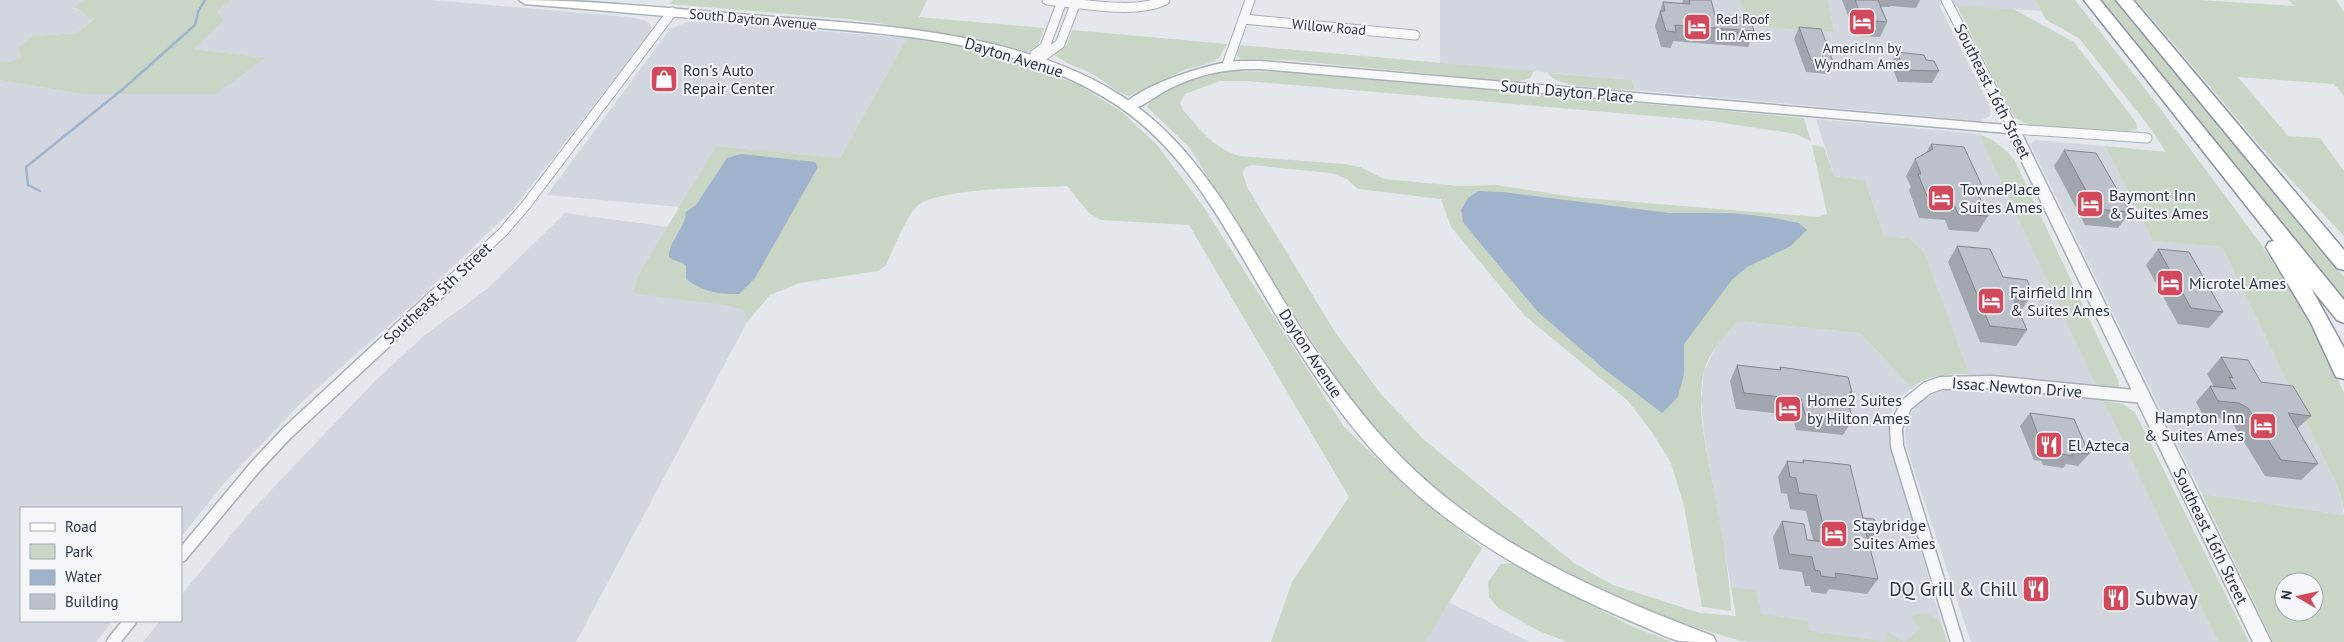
<svg xmlns="http://www.w3.org/2000/svg" width="2344" height="642" viewBox="0 0 2344 642" font-family="'PT Sans',sans-serif">
<style>
.built{fill:#d2d6de}
.green{fill:#c9d6c5;fill-rule:evenodd}
.water{fill:#9fb4cc}
.lines{fill:none;stroke-linecap:round;stroke-linejoin:round}
.stream{stroke:#9fb4cc;stroke-width:2.5}
.minor-far1-casing{stroke:#a9aeb7;stroke-width:11}
.minor-casing{stroke:#a9aeb7;stroke-width:15}
.tertiary-casing{stroke:#a9aeb7;stroke-width:3}
.secondary-casing{stroke:#a9aeb7;stroke-width:3}
.motorway-casing{stroke:#8b94a3;stroke-width:3}
.minor-far1{stroke:#f7f8fa;stroke-width:9}
.minor{stroke:#f7f8fa;stroke-width:12}
.tertiary{fill:#f7f8fa;fill-rule:evenodd}
.secondary{fill:#fff;fill-rule:evenodd}
.motorway{fill:#fff;fill-rule:evenodd}
.wall{fill:#a1a5ae}
.building{fill:#bbc0ca;stroke:#83868d}
.labels{text-anchor:middle;stroke-width:4;stroke-linejoin:round;paint-order:stroke}
.far-street-label{font-size:14px;fill:#2b3445;stroke:#f4f6f9}
.far-poi-label{font-size:14px;fill:#2b3445;stroke:#f4f6f9;text-anchor:start}
.street-label{font-size:16px;fill:#2b3445;stroke:#f4f6f9}
.poi-label{font-size:16px;fill:#2b3445;stroke:#f4f6f9;text-anchor:start}
.near-poi-label{font-size:19px;fill:#2b3445;stroke:#f4f6f9;text-anchor:end}
</style>
<rect width="100%" height="100%" fill="#e4e7ec"/>
<path class="built" d="M0 0H84L74 8 94 18 76 33 34 36 22 57 9 62 0 61Z
M231 0H432L629 17 644 20 650 24 652 31 513 209 419 299 305 399 225 482 181 537V508H21V621H113L96 642H0V80L82 94H132L264 58 194 49 224 20 217 12Z
M1440 0H1740L1748 26 1834 32 1828 0H2035L2041 11 1939 5 1990 107V116L1980 121 1634 90 1632 80 1440 63Z
M687 22H713L907 38 840 158 716 146 680 207 547 195 670 29Z
M1816 119 1979 134 2218 642H1971L1907 449 1905 434 1907 420 1915 407 1926 398 1941 391 1973 387 1924 252 1909 238 1884 236 1865 180 1834 176Z
M2036 140 2105 146 2153 241 2222 247 2338 487 2344 515 2202 494 2030 144Z
M565 213 668 227 639 274 745 310 747 322 576 642H143L160 621H181V595L252 510 375 381 425 335 487 289Z
M1738 321 1860 333 1912 388 1902 395 1893 406 1889 422V439L1947 642H1747L1736 616 1705 440 1701 401 1704 371 1718 343Z
M1444 600 1530 642H1420Z"/>
<path class="green" d="M84 0H231L217 12 224 20 194 49 265 58 216 94H82L0 80V61L9 62 22 57 18 48 34 36 76 33 94 19 74 7Z
M673 0H927L919 17 1044 28 1038 46 1032 51 1024 52 1003 45 961 36 857 20 670 4Z
M1740 0H1828L1834 32 1747 26Z
M2035 0H2075L2154 100 2260 243 2293 294 2329 360 2344 393V511L2338 487 2222 247 2153 241 2105 146 2166 152 2151 129 2079 38 2046 20Z
M2101 0H2115L2344 277V300Z
M2136 0H2198L2295 6 2288 0H2336L2344 12V96L2334 84 2238 77 2288 136 2320 138 2344 171V236L2274 162Z
M1957 6 2013 9 2074 42 2136 122 2137 129 2127 131 2031 126 2017 119 2010 111Z
M1072 30 1227 44 1219 58 1213 62 1184 70 1129 96C1114 92 1105 80 1092 74 1080 67 1064 64 1054 54L1067 45Z
M907 38 954 45 1020 63 1079 85 1122 112 1157 145 1203 206 1344 427 1412 492 1482 548 1425 642H1271L1292 582 1349 497 1189 225 1101 220 1089 213 1067 186C1037 188 934 187 916 207 906 218 893 250 886 265L878 271 799 283 770 295 747 322 744 310 726 305 638 294 633 291 639 274 716 146 840 158Z
M1239 45 1534 71 1530 78 1518 82 1286 60 1241 59 1236 55Z
M1233 71 1285 72 1804 118 1811 141 1796 134 1711 121 1246 81H1220L1185 94 1180 103 1183 110C1200 129 1214 149 1240 156L1344 164 1360 167 1384 179 1458 186 1496 185 1574 197 1818 217 1827 214 1812 145 1824 147 1834 176 1865 180 1884 236 1909 238 1924 252 1969 374C1951 374 1926 374 1912 388L1860 333 1738 321C1725 335 1709 352 1704 371 1696 404 1705 442 1711 474 1719 520 1729 565 1731 611L1702 607 1684 506 1671 463 1652 432 1627 400 1525 316 1451 227 1441 199 1358 189 1347 179 1331 173 1251 165 1244 168 1243 174 1247 187 1335 332 1380 393 1423 439 1574 563 1613 585 1700 613 1736 616 1731 587 1756 590 1761 614 1808 621 1810 631 1887 642 1886 633 1888 632 1903 642 1741 641 1680 623 1615 599 1550 566 1493 530 1435 488 1401 458 1361 414 1278 291 1190 148 1147 107C1156 87 1212 74 1233 71Z
M1548 73 1632 80 1634 90C1613 88 1558 90 1548 73Z
M1979 134C1995 140 2004 147 2015 161L2118 380 2119 386 2116 389 2097 387Z
M2104 401 2123 404 2135 412 2249 642H2218Z
M2202 494 2344 515V642H2273ZM2284 582H2314V612H2284Z
M1511 563 1631 626 1672 642H1567L1537 630 1498 608 1489 597 1488 582 1501 564Z
M1917 614C1938 613 1942 624 1947 642H1905L1921 628 1914 623 1913 617Z"/>
<path class="water" d="M741 154 815 162 818 167 755 278 739 294C718 294 703 292 686 279V266C681 260 674 262 669 257 669 240 685 229 686 212L696 205 727 158Z
M1478 191 1503 192 1669 213H1732L1768 217 1799 223 1807 230 1791 246 1747 267 1731 281 1684 344V374L1678 397 1662 413 1604 369 1538 312 1480 243 1463 222 1461 210 1468 198Z"/>
<g class="lines">
<path class="stream" d="M40 191 28 185 26 167 123 89 195 25 198 12 205 0"/>
<g class="minor-far1-casing">
<path id="minor-far1" d="M1047 0C1079 3 1136 15 1165 0
M1946 0 2013 129 2147 138
M1243 19 1415 35
M1035 54 1045 47 1062 1
M1036 61 1060 44 1076 2
M1227 65 1250 0
M449 282 503 232 526 205 672 12"/>
</g>
<g class="minor-casing">
<path id="minor" d="M181 556 256 466 287 433 451 281
M113 642 130 621
M1957 642 1897 446 1896 427 1906 405 1927 388 1941 383 1992 382 2144 397"/>
</g>
<g class="tertiary-casing">
<path id="tertiary" d="M1239 61H1261L2018 126 2271 642H2253L2008 133 1261 69C1227 68 1197 74 1167 90 1155 96 1137 112 1125 109L1123 106C1140 85 1212 62 1239 61Z"/>
</g>
<g class="secondary-casing">
<path id="secondary" d="M519 0C596 0 673 9 749 15 872 25 1028 29 1132 103 1209 158 1250 249 1300 327 1330 373 1363 419 1402 458 1487 544 1602 594 1713 636L1716 642C1705 642 1691 642 1680 641 1666 638 1653 630 1640 625 1613 614 1587 602 1561 589 1499 557 1439 519 1390 469 1346 425 1311 371 1278 318 1233 244 1193 156 1118 106 1017 38 888 34 770 24 688 18 607 11 525 4Z"/>
</g>
<g class="motorway-casing">
<path id="motorway" d="M2084 0H2100L2344 300V323L2337 320 2311 288 2344 348V379L2336 377 2311 323 2266 247 2269 242 2274 241Z
M2116 0H2133L2344 250V270L2337 268Z"/>
</g>
<use href="#minor-far1" class="minor-far1"/>
<use href="#minor" class="minor"/>
<use href="#tertiary" class="tertiary"/>
<use href="#secondary" class="secondary"/>
<use href="#motorway" class="motorway"/>
</g>
<path class="wall" d="M1683 0H1711L1715 15 1754 31 1748 47 1673 41 1671 48 1661 47 1655 26 1663 2 1682 4Z
M1842 0H1920L1916 8 1890 6V7H1881L1887 22 1880 37 1856 36Z
M1799 27 1833 62 1828 74 1806 72 1794 39Z
M1897 52 1926 60 1939 71 1932 83 1898 82 1891 64Z
M1931 144 1984 190 1979 198 1988 216 1978 232 1949 230 1945 220 1919 218 1909 190 1911 187 1906 176 1915 159 1926 153Z
M2064 150 2130 212 2118 228 2085 225 2054 166Z
M1957 246 2003 277 2033 293 2022 309H2018L2027 330 2016 346 1980 342 1948 262Z
M2158 249 2223 312 2209 328 2178 324 2146 265Z
M2221 357 2311 416 2297 429 2318 464 2301 480 2265 476 2233 424 2224 419 2204 417 2196 402 2210 386 2214 387 2207 374Z
M1737 365 1779 370 1780 367 1852 392 1851 395 1854 405 1850 410 1853 419 1843 435 1796 430 1792 415 1736 409 1730 381Z
M2030 413 2089 454 2078 466 2066 464 2063 468 2043 465 2041 461 2034 460 2020 426Z
M1803 460 1877 531 1868 543 1878 579 1867 594 1829 589 1826 594 1811 592 1810 586H1805L1802 572 1779 569 1773 537 1782 521 1807 540H1813L1806 511 1790 509 1787 494 1781 493 1778 477 1787 461 1801 463Z"/>
<path class="building" d="M1689 0H1711L1715 15 1750 18 1754 31 1675 25 1676 32 1666 31 1660 11H1665L1663 2 1690 4Z
M1855 0H1878L1887 22 1863 20Z
M1799 27 1821 29 1833 62 1811 60Z
M1897 52 1924 55 1926 60 1934 61 1939 71 1904 70Z
M1931 144 1964 147 1984 190 1976 189 1988 216 1958 214 1954 204 1929 201 1918 174H1921L1915 159 1933 149Z
M2064 150 2096 153 2130 212 2096 209Z
M1957 246 1990 249 2003 277 2027 280 2033 293 2010 291 2027 330 1990 326Z
M2158 249 2189 252 2223 312 2191 308Z
M2221 357 2248 360 2261 382 2293 386 2311 416 2288 413 2318 464 2281 460 2248 408 2239 403 2218 401 2210 386 2236 389 2229 377 2233 378Z
M1737 365 1781 370 1780 367 1848 377 1852 392H1850L1854 405 1848 404 1853 419 1805 414 1801 399 1744 393Z
M2030 413 2074 419 2089 454 2071 452 2073 456 2053 453 2051 449 2043 448Z
M1803 460 1850 465 1863 518 1874 519 1877 531 1865 529 1878 579 1835 573 1836 578 1821 576 1820 571 1815 570 1812 557 1789 554 1782 521 1804 524 1807 540 1827 542 1816 495 1799 493 1796 478 1790 477 1787 461 1804 463Z"/>
<defs>
<g id="hotel-square" transform="scale(1.4375)"><rect x="-9" y="-9" width="18" height="18" rx="4" fill="#d1495b" stroke="#f4f6f9"/><path d="M-6-4.5h1.5V1H6V5H4.5V3h-9V5H-6ZM-4 0a1.8 1.8 0 1 1 3.6 0ZM.5 0V-2.5h3Q6-2.5 6 0Z" fill="#fff"/></g>
<g id="shop-square" transform="scale(1.4375)"><rect x="-9" y="-9" width="18" height="18" rx="4" fill="#d1495b" stroke="#f4f6f9"/><path d="M-5-2.5h2.3a2.7 3.5 0 0 1 5.4 0H5L5.5 6h-11ZM-1.5-2.5h3a1.5 2.3 0 0 0-3 0Z" fill="#fff"/></g>
<g id="restaurant-square" transform="scale(1.4375)"><rect x="-9" y="-9" width="18" height="18" rx="4" fill="#d1495b" stroke="#f4f6f9"/><path d="M-5-6h1v4h1v-4h1v4h1v-4h1v5L-1.5 .5V6h-2V.5L-5-1ZM5-6V6H3V1.5H1.5Q1.5-4 5-6Z" fill="#fff"/></g>
</defs>
<g fill-rule="evenodd">
<use href="#hotel-square" x="1862" y="22"/>
<use href="#hotel-square" x="1697" y="27"/>
<use href="#shop-square" x="664" y="79"/>
<use href="#hotel-square" x="1941" y="198"/>
<use href="#hotel-square" x="2090" y="204"/>
<use href="#hotel-square" x="2170" y="283"/>
<use href="#hotel-square" x="1991" y="301"/>
<use href="#hotel-square" x="1788" y="409"/>
<use href="#hotel-square" x="2263" y="426"/>
<use href="#restaurant-square" x="2049" y="445"/>
<use href="#hotel-square" x="1834" y="534"/>
<use href="#restaurant-square" x="2036" y="589"/>
<use href="#restaurant-square" x="2116" y="598"/>
</g>
<g class="labels">
<g class="far-street-label">
<text transform="translate(753 19) rotate(5)" y="5">South Dayton Avenue</text>
<text transform="translate(1329 27) rotate(5)" y="5">Willow Road</text>
</g>
<g class="far-poi-label">
<text x="1716" y="24">Red Roof<tspan x="1716" dy="16">Inn Ames</tspan></text>
<text x="1862" y="53" text-anchor="middle">AmericInn by<tspan x="1862" dy="16">Wyndham Ames</tspan></text>
</g>
<g class="street-label">
<text transform="translate(1014 57) rotate(17)" y="6">Dayton Avenue</text>
<text transform="translate(1567 91) rotate(5)" y="6">South Dayton Place</text>
<text transform="translate(1993 91) rotate(63)" y="6">Southeast 16th Street</text>
<text transform="translate(437 293) rotate(-43)" y="6">Southeast 5th Street</text>
<text transform="translate(1311 353) rotate(57)" y="6">Dayton Avenue</text>
<text transform="translate(2017 387) rotate(4)" y="6">Issac Newton Drive</text>
<text transform="translate(2211 536) rotate(64)" y="6">Southeast 16th Street</text>
</g>
<g class="poi-label">
<text x="683" y="76">Ron's Auto<tspan x="683" dy="18">Repair Center</tspan></text>
<text x="1960" y="195">TownePlace<tspan x="1960" dy="18">Suites Ames</tspan></text>
<text x="2109" y="201">Baymont Inn<tspan x="2109" dy="18">&amp; Suites Ames</tspan></text>
<text x="2189" y="289">Microtel Ames</text>
<text x="2010" y="298">Fairfield Inn<tspan x="2010" dy="18">&amp; Suites Ames</tspan></text>
<text x="1807" y="406">Home2 Suites<tspan x="1807" dy="18">by Hilton Ames</tspan></text>
<text x="2244" y="423" text-anchor="end">Hampton Inn<tspan x="2244" dy="18">&amp; Suites Ames</tspan></text>
<text x="2068" y="451">El Azteca</text>
<text x="1853" y="531">Staybridge<tspan x="1853" dy="18">Suites Ames</tspan></text>
</g>
<g class="near-poi-label">
<text x="2017" y="596">DQ Grill &amp; Chill</text>
<text x="2135" y="605" text-anchor="start">Subway</text>
</g>
</g>
<rect x="20" y="507" width="162" height="115" fill="#f4f6f9" stroke="#a4a8b1"/>
<rect x="30" y="523" width="25" height="8" fill="#ffffff" stroke="#a4a8b1"/>
<text x="65" y="532" font-size="15" fill="#2b3445">Road</text>
<rect x="30" y="544" width="25" height="15" fill="#c9d6c5" stroke="#a4a8b1"/>
<text x="65" y="557" font-size="15" fill="#2b3445">Park</text>
<rect x="30" y="570" width="25" height="15" fill="#9fb4cc" stroke="#a4a8b1"/>
<text x="65" y="582" font-size="15" fill="#2b3445">Water</text>
<rect x="30" y="594" width="25" height="15" fill="#bbc0ca" stroke="#a4a8b1"/>
<text x="65" y="607" font-size="15" fill="#2b3445">Building</text>
<g transform="translate(2299 597) rotate(279)"><circle r="24" fill="#f4f6f9" stroke="#a4a8b1"/>
<path d="M0-4L9 19L0 12L-9 19Z" fill="#d1495b"/>
<text y="-8" font-size="14" font-weight="bold" text-anchor="middle" fill="#2b3445">N</text>
</g>
</svg>
